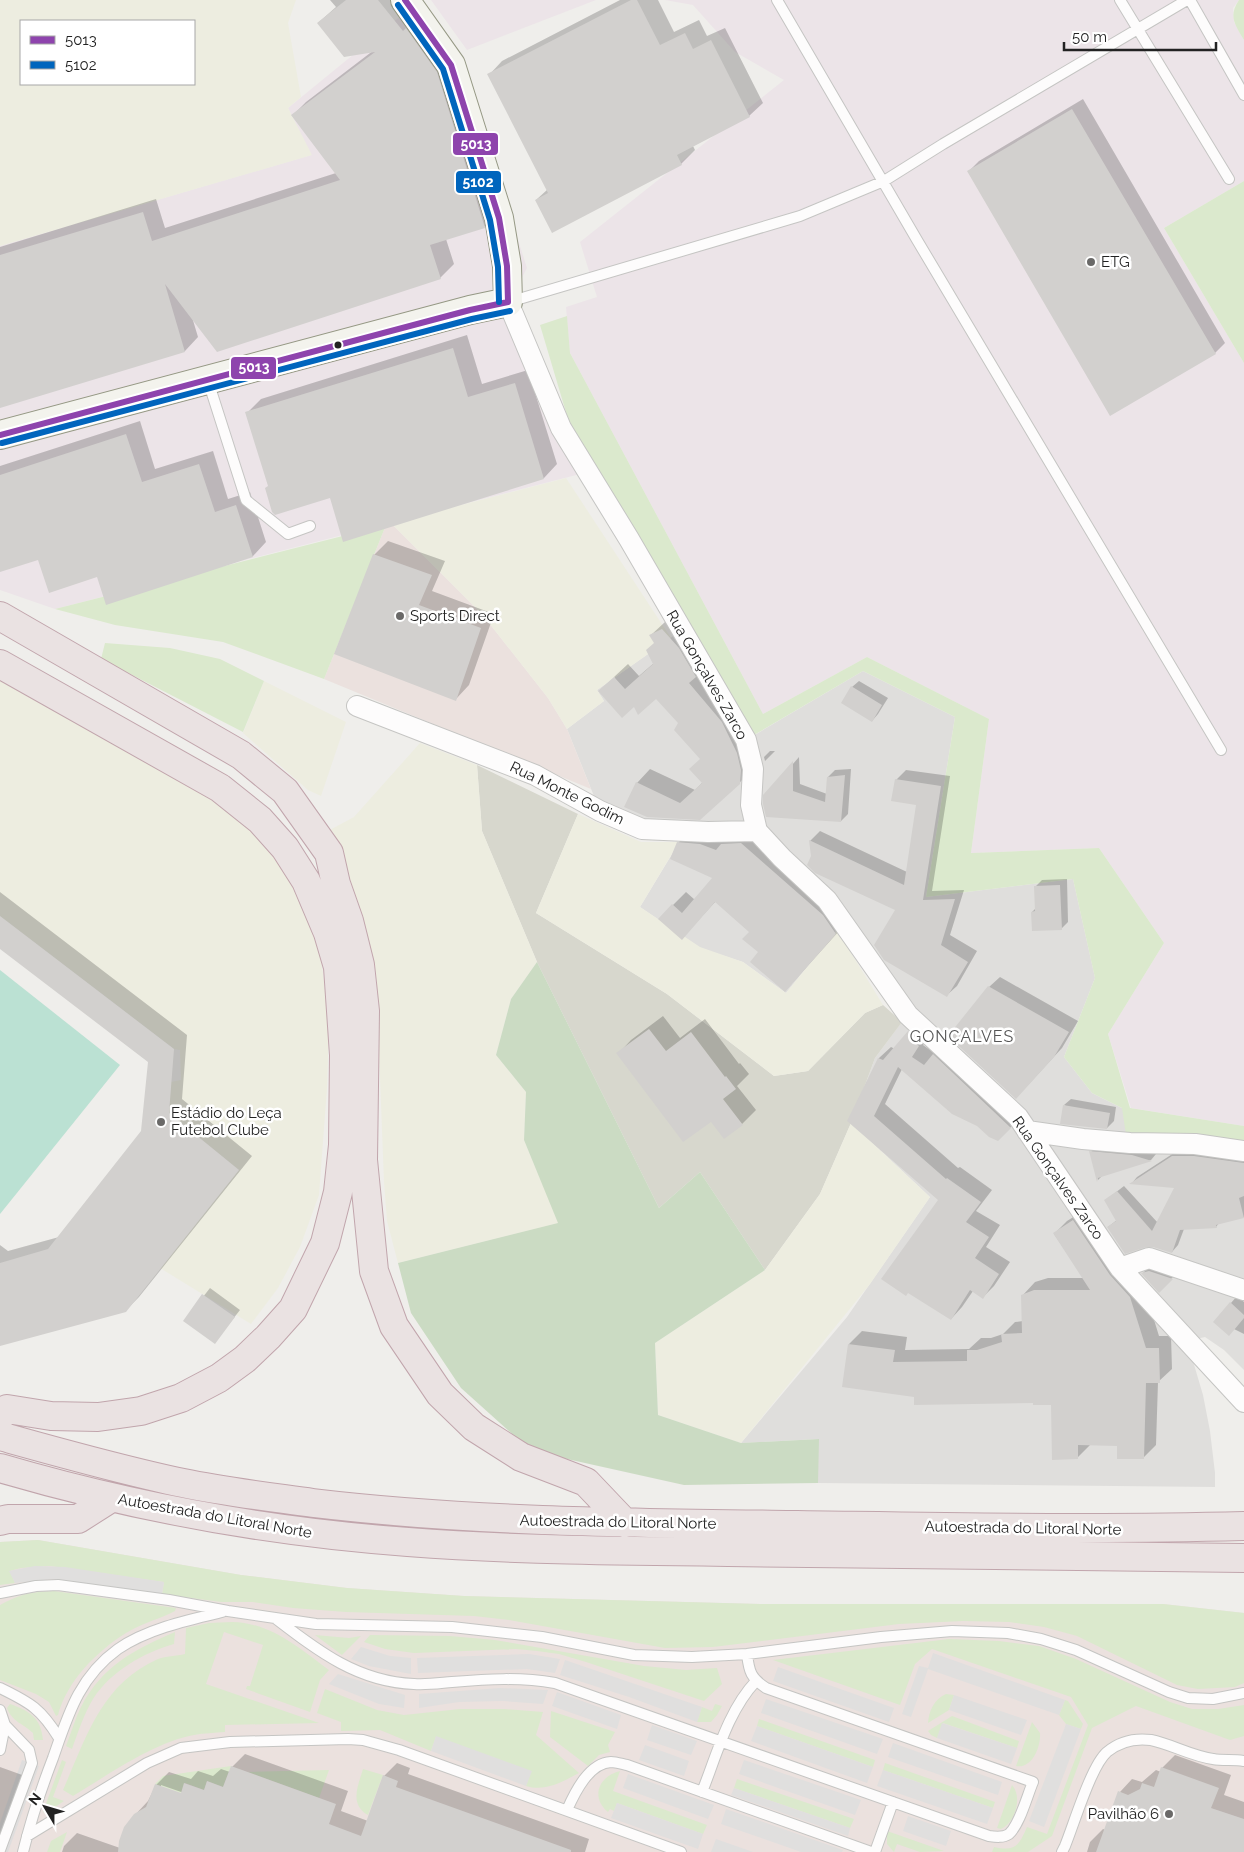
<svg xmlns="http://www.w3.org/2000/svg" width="1244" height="1852" viewBox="0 0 1244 1852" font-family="Raleway,sans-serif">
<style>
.residential{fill:#dfdedc}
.commercial{fill:#ebe1de}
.industrial{fill:#ece4e8}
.construction{fill:#d7d7cd}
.farmland{fill:#edede0;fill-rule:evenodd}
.grass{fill:#dbe9cd}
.forest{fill:#cbdbc3}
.pitch{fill:#bbe1d3}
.parking{fill:#e0dfde}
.pier{fill:#dedddd}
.shadow{fill:#0003;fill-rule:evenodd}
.building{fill:#d2d0ce}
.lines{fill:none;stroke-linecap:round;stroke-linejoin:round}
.lane-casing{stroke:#c5c5c3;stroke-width:12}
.street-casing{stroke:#c5c5c3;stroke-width:22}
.secondary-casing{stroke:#959884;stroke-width:30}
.highway-casing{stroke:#c1a5ac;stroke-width:30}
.lane{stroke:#fdfcfc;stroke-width:10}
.street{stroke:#fdfcfc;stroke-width:20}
.secondary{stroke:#f3f3ed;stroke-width:28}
.highway{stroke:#eae2e2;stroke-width:28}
.bus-1-casing{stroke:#fff;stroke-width:10}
.bus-2-casing{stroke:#fff;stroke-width:10}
.bus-1{stroke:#8e44ad;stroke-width:6}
.bus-2{stroke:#0065bd;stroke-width:6}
.poi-dot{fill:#6a6968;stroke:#fff;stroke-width:2}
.bus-dot{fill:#222;stroke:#fff;stroke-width:2}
.labels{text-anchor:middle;stroke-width:5;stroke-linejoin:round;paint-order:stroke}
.poi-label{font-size:15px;fill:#222;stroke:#fff;text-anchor:start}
.street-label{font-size:15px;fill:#222;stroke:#fff}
.neighbourhood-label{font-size:16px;letter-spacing:1px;fill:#555;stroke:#fff}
.line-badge{stroke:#fff;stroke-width:2}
.badge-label{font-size:14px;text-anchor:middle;font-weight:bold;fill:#fff}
</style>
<rect width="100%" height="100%" fill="#efeeeb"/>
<path class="residential" d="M679 632 746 740 863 671 955 717 926 897 1073 879 1095 978 1064 1057 1092 1093 1122 1108 1244 1145V1370L1224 1350 1205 1337 1187 1341 1203 1395 1210 1431 1215 1473V1487L818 1483V1439L741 1443 847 1317 930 1197 851 1123 875 1058 907 1015 837 930 786 993 743 962 700 948 640 907 686 831 600 811 567 729 604 701 597 690Z"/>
<path class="commercial" d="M391 523 482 614 548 698 567 729 591 789 324 679 386 525Z
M38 1540 241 1575 347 1588 464 1596 760 1604H1163L1244 1613V1852H0V1542Z"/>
<path class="industrial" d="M431 0H596L467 50Z
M665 0H1239L1233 8 1234 22 1244 40V181L1164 228 1244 363V1126L1131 1108 1108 1034 1164 943 1099 848 971 853 989 719 867 657 763 714 570 353 566 307 597 297 580 242 784 80 735 52 693 5Z
M398 18 459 55 527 268 509 302 588 472 55 609 0 590V246L311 155 288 108Z"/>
<path class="construction" d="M477 765 578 814 536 913 667 994 774 1076 808 1071 865 1013 883 1005 902 1022 875 1058 851 1123 820 1194 765 1270 700 1172 659 1208 537 962 482 831Z"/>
<path class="farmland" d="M0 0H296L288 23 301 97 288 108 312 155 0 246ZM21 21H194V84H21Z
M566 478 671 638 597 690 604 701 567 729 548 698 482 614 391 523Z
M0 680 215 800 261 840 292 880 320 951 329 1021 327 1088 319 1195 300 1247 278 1288 251 1324 160 1268 239 1170 169 1113 171 1082 181 1080 180 1050 174 1049 0 916Z
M264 681 346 722 321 796 308 790 243 733Z
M420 743 477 765 482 831 537 962 511 999 496 1055 526 1092 524 1140 559 1223 398 1263 387 1221 384 1182 376 973 354 892 326 832 354 817Z
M578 814 641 842H679L640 907 700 947 743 962 786 993 837 930 883 1005 865 1013 808 1071 774 1076 667 994 536 913Z
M851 1123 930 1197 870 1284 741 1443 658 1415 655 1343 765 1270 820 1194Z"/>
<path class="grass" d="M1239 0H1244V40C1235 25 1228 16 1239 0Z
M1244 181V363L1164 228Z
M567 316 570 353 763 714 867 657 989 719 971 853 1099 848 1164 943 1108 1034 1130 1108 1244 1126V1145L1126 1135 1122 1108 1092 1093 1064 1057 1095 978 1073 879 926 897 955 717 863 671 754 735 568 419 540 325Z
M386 525 324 679 223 642 115 625 55 609Z
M105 643 170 648 220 659 264 681 243 732 101 659Z
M38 1540 241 1575 347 1588 464 1596 760 1604H1163L1244 1613V1683L1235 1687 1198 1689 1177 1685 1077 1636 1044 1627 1009 1622 963 1621 899 1624 713 1647 665 1648 509 1620 474 1616 346 1612 293 1608 253 1602H221L162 1594 164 1582 50 1566 21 1568 10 1571 15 1583 0 1585V1542Z
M54 1591 176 1608 175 1611 169 1614C155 1620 139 1625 126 1633 97 1651 67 1681 58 1715L56 1716 49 1702 36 1694 0 1680V1605C21 1594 30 1592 54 1591Z
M209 1623C220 1623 233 1621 244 1623 277 1628 303 1651 329 1670L320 1680 310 1712 246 1689 247 1686H250L263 1645 224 1632 206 1684 319 1723 225 1725V1732C215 1733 204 1733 194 1735 154 1742 108 1775 73 1796L63 1790C86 1738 101 1684 158 1659 166 1656 176 1656 185 1654L186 1628Z
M175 1632 174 1644C143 1653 111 1671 93 1699 84 1714 78 1732 72 1749L66 1746C71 1733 75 1719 81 1707 102 1666 135 1649 175 1632Z
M315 1635 349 1638 361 1636 342 1655Z
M370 1635 450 1636 495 1640 644 1666 686 1670 717 1668 722 1684 704 1701 586 1662 559 1654 537 1651 516 1649 414 1653 385 1649 364 1642Z
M949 1639 999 1641 1039 1646 1076 1659 1170 1702 1192 1709H1218L1244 1705V1736L1230 1740 1136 1706 1092 1728 1052 1836 1028 1852H992L994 1847C1016 1852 1019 1845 1027 1827L1047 1834 1088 1725 1071 1697 932 1649 915 1664 900 1705 773 1660Z
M325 1689 377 1710 404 1715 460 1709H504L543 1712 536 1735 579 1773C562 1782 545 1792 526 1786L531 1772 436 1737 431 1751 380 1730 341 1731V1722L317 1713Z
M946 1694 954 1695 949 1710 928 1723C929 1711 934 1699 946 1694Z
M1065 1700 1068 1701 1083 1724 1081 1729 1066 1724 1059 1715Z
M10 1704C30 1711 41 1718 43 1740H34L33 1733C24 1724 12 1722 7 1708Z
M715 1704 722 1706 717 1715 711 1722H697L702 1707 712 1711Z
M551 1711 615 1732 608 1745 610 1752 599 1755 588 1766 550 1737Z
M952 1716 1019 1741 1017 1748 943 1723 937 1738 931 1735 928 1731Z
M759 1719 875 1760 873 1767 757 1726Z
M1032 1722 1040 1733C1041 1747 1032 1769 1016 1766Z
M62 1760 66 1762 53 1797 64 1801 46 1813 43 1812Z
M885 1763 995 1802 993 1808 883 1770Z
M231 1766 223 1787 207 1781 204 1790 185 1783 181 1793 155 1784 163 1776Z
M363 1769 383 1775 368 1815C349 1804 358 1786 363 1769Z
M329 1770 319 1798 248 1772Z
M620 1771 613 1791 707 1825 703 1834 617 1803 614 1811 610 1809 608 1812C590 1797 599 1776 620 1771Z
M737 1779 854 1819 850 1828 734 1788Z
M1012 1785C1023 1797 1015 1823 1001 1829L997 1828Z
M887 1831 944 1851 920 1852 897 1844 894 1852 887 1844Z
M67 1832 60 1852H47L51 1841Z"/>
<path class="forest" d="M537 962 659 1208 700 1172 765 1270 655 1343 658 1415 741 1443 819 1439 818 1483 684 1485 531 1451 461 1388 411 1313 398 1263 558 1223 524 1140 526 1092 496 1055 511 999Z"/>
<path class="pitch" d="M0 970 120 1065 0 1214Z"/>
<path class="parking" d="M35 1566 65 1567 164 1582 162 1594 52 1579 15 1583 9 1571Z
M361 1647 390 1656 411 1658V1674L369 1666 351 1659Z
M933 1653 1065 1700 1059 1715 928 1669 911 1717 902 1714 919 1666 928 1668Z
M529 1654 560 1659 555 1673 527 1669 418 1673 417 1658Z
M565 1660 702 1707 697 1722 629 1697 560 1675Z
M778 1667 894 1708 889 1722 773 1681Z
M338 1674 405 1695 404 1708 379 1704 329 1684Z
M500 1688 548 1690 543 1704 503 1701 459 1702 419 1708V1694Z
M557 1692 621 1715 617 1729 552 1706Z
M954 1695 1027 1720 1021 1735 949 1710Z
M766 1699 883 1739 877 1754 761 1713Z
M942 1723 1017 1748 1011 1764 937 1738Z
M1066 1724 1081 1729 1044 1827 1029 1821Z
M652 1725 697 1741 691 1755 647 1740Z
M757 1726 873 1767 867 1783 751 1741Z
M436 1736 532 1771 526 1786 431 1751Z
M893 1743 1002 1782 998 1795 888 1757Z
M645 1745 689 1761 684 1776 639 1760Z
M744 1760 861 1800 855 1815 739 1774Z
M883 1770 993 1808 987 1824 877 1786Z
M628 1774 714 1805 708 1819 623 1788Z
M734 1788 850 1828 848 1836 731 1795Z
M617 1803 703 1834 698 1849 611 1818Z
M726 1809 843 1850 842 1852H801L721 1824Z
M908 1816 951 1831 946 1846 903 1831Z
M716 1839 753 1852H711Z"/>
<path class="pier" d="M22 1760 39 1766 8 1852H0V1823Z"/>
<path class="shadow" d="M330 0H402L450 58 498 213 484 227 446 239 454 264 440 278 192 317 198 337 185 351 0 407V247L156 199 165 228 336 173 293 115 306 102 374 50 318 23 336 7Z
M620 0H658L674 32 699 20 707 36 725 28 763 103 749 116 693 146 695 150 681 164 536 200 548 189 489 75 502 61Z
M1083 99 1225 343 1215 353 969 171 979 161Z
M467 335 482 384 528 370 557 464 544 478 331 497 269 485 247 413 261 399Z
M140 421 155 469 213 451 228 499 250 492 266 542 253 556 98 576 39 558 0 571V466Z
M388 541 445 561 432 591 494 614 469 685 456 699 374 555Z
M676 616 754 769 739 783 648 816 637 783 650 769 695 790 703 782 701 759 680 723 656 697 634 705 614 677 628 664 639 676 654 663 655 643 651 635 665 622Z
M859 681 888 698 878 714 872 721 852 687Z
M770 751H775L765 761 764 757Z
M799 757 800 784 827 794 828 777 835 770 851 769 848 814 841 821 765 796Z
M906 770 950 776 932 891 964 890 950 935 977 951 957 986 947 995 897 909 812 856 810 841 820 831 907 872 918 804 896 780Z
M691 830 754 831 849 920 785 991 750 932 716 901 682 938 673 905 686 892 695 900 714 878 678 843Z
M1067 879 1068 922 1061 929 1032 912 1036 908 1035 887 1042 880Z
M0 892 187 1035 182 1099 252 1156 139 1297 125 1311 0 1339V1245L8 1251 59 1237 143 1132 149 1062 0 947Z
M1000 977 1078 1021 1062 1048 1026 1087 989 987Z
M663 1016 680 1038 705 1019 739 1064 740 1063 749 1074 737 1086 756 1110 742 1124 711 1120 618 1054 631 1040Z
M921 1021 930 1034 923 1045 1021 1115 1010 1128 978 1125 902 1069 885 1104 958 1168 960 1167 992 1190 976 1211 1000 1225 986 1247 1010 1262 994 1286 983 1297 973 1291 962 1307 951 1319 940 1200 849 1121 879 1058 891 1047 895 1049Z
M1071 1099 1116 1107 1114 1121 1107 1128 1064 1105Z
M1097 1146 1139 1149 1156 1154 1151 1160 1103 1175 1098 1180 1091 1152Z
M1180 1149 1244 1156V1217L1219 1223 1216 1227 1184 1229 1178 1245 1172 1252 1108 1227 1117 1220 1106 1200 1124 1186 1158 1223 1176 1187 1132 1183 1137 1177Z
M1086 1209 1143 1284 1159 1336H1171L1172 1369 1158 1382 1156 1445 1143 1458 1118 1445H1090L1077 1458 1052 1404 915 1396 843 1386 849 1344 862 1331 907 1337 905 1350 969 1349 981 1338H991L1003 1334 1015 1322 1023 1321V1295L1035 1282 1048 1278H1084L1054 1234 1067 1221Z
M1149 1267 1178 1272 1159 1291 1143 1273Z
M210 1288 240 1310 215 1342 185 1320Z
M1237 1296 1244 1302V1334L1234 1329 1231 1303Z
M245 1754 348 1791 341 1811 368 1821 384 1776 397 1763 410 1768 408 1774 589 1839 585 1852H62L64 1846 77 1833 120 1848 135 1815 148 1801 156 1785 169 1772 191 1779 198 1771 213 1776 221 1769 230 1772 232 1767ZM161 1785 187 1794 186 1796 161 1787Z
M1175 1755 1231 1775 1224 1795 1244 1802V1852H1087L1090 1842 1103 1829 1106 1830 1120 1792 1132 1779 1142 1782 1156 1770 1161 1772 1162 1768Z
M0 1767 25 1776 0 1844Z"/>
<path class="building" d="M346 0H378L403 31 406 28 437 72 485 228 430 245 441 279 217 352 165 284 185 352 0 408V255L143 212 152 241 340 180 291 115 375 52 344 57 317 23Z
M631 0H637L660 45 685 33 693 49 711 40 750 117 677 155 682 165 552 233 535 200 548 193 487 74Z
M1072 109 1216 354 1110 416 967 171Z
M453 348 468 397 515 383 544 479 343 542 330 498 275 515 272 512 265 488 268 486 245 412Z
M126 434 142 482 199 464 215 512 236 505 253 557 106 605 97 577 49 593 38 560 0 572V475Z
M373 554 432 575 419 605 481 628 456 701 334 654Z
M662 629 679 648 696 677 689 683 722 722 737 753 741 770 740 784 700 820 647 817 624 807 636 782 680 803 702 783 689 769 700 759 674 730 678 723 656 699 638 715 634 707 622 718 598 691 614 677 625 689 653 664 646 650 654 643 649 635Z
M851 686 882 705 872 722 841 703Z
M793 761V791L825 802 827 777 845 775 841 822 766 817 763 804V795Z
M895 779 941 786 923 900 955 899 941 945 968 962 947 997 884 960 874 945 895 910 815 873 807 865 811 856 809 840 904 885 916 805 891 801Z
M677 842 700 844 716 850 721 844 741 843 823 915 836 934 785 992 750 962 758 952 742 939 749 932 715 902 682 940 658 919 672 904 682 913 712 878 670 859Z
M1060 885 1062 930 1032 931 1031 912 1035 911 1034 886Z
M0 916 174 1049 169 1113 239 1170 126 1312 0 1346V1263L48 1249 141 1131 148 1062 0 949Z
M988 986 1069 1032 1054 1057 1016 1099 948 1036Z
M649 1029 666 1051 691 1032 725 1077 726 1076 736 1089 723 1099 743 1125 724 1139 711 1122 683 1142 616 1053Z
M908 1031 913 1036 912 1039 919 1046 912 1057 924 1065 933 1054 1011 1128 998 1141 989 1137 977 1126 952 1114 898 1067 874 1116 946 1179 947 1178 981 1202 966 1222 989 1237 975 1258 999 1274 983 1299 970 1290 951 1320 908 1293 906 1296 881 1279 938 1200 847 1121 878 1058 883 1060Z
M1063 1105 1110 1113 1107 1129 1060 1124Z
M1089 1151 1132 1155 1152 1161 1098 1178 1097 1182Z
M1172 1156H1194L1244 1163V1196L1239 1198 1244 1218 1216 1225 1217 1228 1180 1230 1172 1253 1153 1247H1146L1125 1254 1107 1227 1116 1221 1104 1200 1117 1191 1152 1231 1174 1188 1129 1184Z
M1073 1220 1110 1275 1130 1297 1146 1348H1159L1160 1383H1146L1144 1459H1117V1446L1078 1445V1459L1052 1460 1051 1405H1033V1403L914 1405V1397L842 1387 848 1344 895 1350 893 1362 967 1361V1350H977L1002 1342 1001 1334 1022 1333 1021 1295 1034 1290H1090L1053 1233Z
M1149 1271 1173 1279 1159 1293 1141 1273Z
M202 1294 235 1317 215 1344 183 1321Z
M1230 1302 1244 1315V1318L1229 1336 1213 1322Z
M231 1766 336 1804 329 1824 361 1836 383 1775 398 1781 396 1787 571 1850V1852H118L119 1841 124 1827 134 1814 146 1807 155 1784 181 1793 184 1783 204 1790 207 1781 223 1787Z
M1161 1767 1219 1788 1211 1808 1244 1819V1852H1096L1118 1791 1128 1795 1140 1789 1142 1783 1154 1787Z"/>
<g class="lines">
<g class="lane-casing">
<path id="lane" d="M777 0 917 240 1221 750
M1120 0 1229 179
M1190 0 1244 95
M509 302 800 216 884 181 943 144 1187 0
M208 381 246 500 288 534 310 526
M0 1593 36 1586 58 1585 169 1600 228 1611 316 1624 452 1627 542 1637 634 1655 692 1657 747 1654 881 1637 952 1631 1008 1633 1041 1639 1076 1650 1169 1692 1188 1698 1213 1699 1244 1693
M275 1618C318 1651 358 1682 414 1684 427 1685 440 1683 452 1682 488 1679 520 1677 555 1683L989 1836C996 1837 1003 1838 1009 1834 1020 1824 1027 1796 1033 1782L766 1688C751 1678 749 1672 747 1654
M0 1688C31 1703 41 1709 59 1738
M0 1710 5 1725 0 1750
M0 1727 5 1725 29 1750 32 1763 0 1850
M702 1792C717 1754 728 1711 756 1681
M567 1810C575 1792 589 1763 611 1762 616 1762 622 1764 627 1765L871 1852
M27 1836 147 1763 181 1748 230 1742 348 1739 363 1740 399 1750 681 1852
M23 1852C31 1820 41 1789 53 1758 68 1715 79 1677 118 1649 147 1629 188 1620 222 1612
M875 1852 893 1802
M1062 1852 1065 1846C1074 1824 1091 1766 1107 1752 1119 1742 1135 1738 1151 1740 1171 1744 1191 1756 1213 1759 1223 1761 1234 1759 1244 1761"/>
</g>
<g class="street-casing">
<path id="street" d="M508 302 561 428 629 539 746 740 753 769 751 805 757 831 782 858 827 900 908 1015 1018 1117 1120 1268 1244 1402
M357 706 535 775 600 811 642 829 708 832 757 831
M1027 1131 1083 1139 1130 1143 1195 1144 1244 1151
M1120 1268 1149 1258 1244 1290"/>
</g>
<g class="secondary-casing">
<path id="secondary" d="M0 435 470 310 508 302 507 266 499 218 451 65 405 0"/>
</g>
<g class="highway-casing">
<path id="highway" d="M0 616 241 755 285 791 329 853 336 884 349 921 360 965 365 1011 363 1160 374 1271 394 1326 440 1394 474 1427 521 1457 586 1482 625 1523
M0 664 220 788 260 820 285 848 306 881 328 933 338 967 344 1055 343 1145 338 1192 325 1243 293 1309 268 1337 245 1359 219 1378 181 1398 141 1411 98 1417 51 1416 7 1409 0 1416
M0 1436C61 1453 121 1470 183 1483 226 1492 270 1497 313 1503 474 1522 636 1523 797 1525 946 1527 1095 1530 1244 1526
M0 1468C133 1507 269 1532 408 1542 514 1550 621 1551 728 1552 900 1555 1072 1557 1244 1558
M0 1521 8 1519H78L111 1498"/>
</g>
<use href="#lane" class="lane"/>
<use href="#street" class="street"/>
<use href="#secondary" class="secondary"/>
<use href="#highway" class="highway"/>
<g class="bus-1-casing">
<path id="bus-1" d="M405 0 451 65 499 218 507 266 508 302
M0 435 470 310 508 302"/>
</g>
<g class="bus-2-casing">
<path id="bus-2" d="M398 5 443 69 490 220 498 267 499 302
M2 443 472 319 510 311"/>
</g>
<use href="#bus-1" class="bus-1"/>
<use href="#bus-2" class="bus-2"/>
</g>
<g class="poi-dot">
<circle cx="1091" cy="262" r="5"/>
<circle cx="400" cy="616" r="5"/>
<circle cx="161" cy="1122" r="5"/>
<circle cx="1169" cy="1814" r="5"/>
</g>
<circle class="bus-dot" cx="338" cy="345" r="4.5"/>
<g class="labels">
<g class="poi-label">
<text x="1101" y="267">ETG</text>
<text x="410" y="621">Sports Direct</text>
<text x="171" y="1118">Estádio do Leça<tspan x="171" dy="17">Futebol Clube</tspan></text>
<text x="1159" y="1819" text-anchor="end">Pavilhão 6</text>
</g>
<g class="street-label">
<text transform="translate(707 675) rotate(60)" y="5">Rua Gonçalves Zarco</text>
<text transform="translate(567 793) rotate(26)" y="5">Rua Monte Godim</text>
<text transform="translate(1058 1178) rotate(55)" y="5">Rua Gonçalves Zarco</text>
<text transform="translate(215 1516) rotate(10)" y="5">Autoestrada do Litoral Norte</text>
<text transform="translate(618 1522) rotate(1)" y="5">Autoestrada do Litoral Norte</text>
<text transform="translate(1023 1528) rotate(1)" y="5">Autoestrada do Litoral Norte</text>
</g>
<g class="neighbourhood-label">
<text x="962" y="1042">GONÇALVES</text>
</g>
</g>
<g class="line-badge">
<rect x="452" y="132" width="47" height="24" rx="5" fill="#8e44ad"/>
<rect x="455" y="170" width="47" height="24" rx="5" fill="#0065bd"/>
<rect x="230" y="356" width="47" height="24" rx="5" fill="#8e44ad"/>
</g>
<g class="badge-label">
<text x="476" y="149">5013</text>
<text x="478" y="187">5102</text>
<text x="254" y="372">5013</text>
</g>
<rect x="20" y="20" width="175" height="65" fill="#ffffff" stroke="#a7a7a7"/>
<rect x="30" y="36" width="25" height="8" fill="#8e44ad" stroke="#a7a7a7"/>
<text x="65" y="45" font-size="15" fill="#222222">5013</text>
<rect x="30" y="61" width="25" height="8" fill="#0065bd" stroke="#a7a7a7"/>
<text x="65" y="70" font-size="15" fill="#222222">5102</text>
<g transform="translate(45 1807) rotate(308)" stroke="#ffffff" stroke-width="4" paint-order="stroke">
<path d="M0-4L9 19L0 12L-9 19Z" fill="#222222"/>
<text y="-8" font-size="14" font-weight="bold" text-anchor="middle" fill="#222222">N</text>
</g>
<path d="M1064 42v8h152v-8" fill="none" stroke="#222222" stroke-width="2.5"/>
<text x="1072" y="42" font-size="15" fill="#222222" stroke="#ffffff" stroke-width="4" paint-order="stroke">50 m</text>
</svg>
